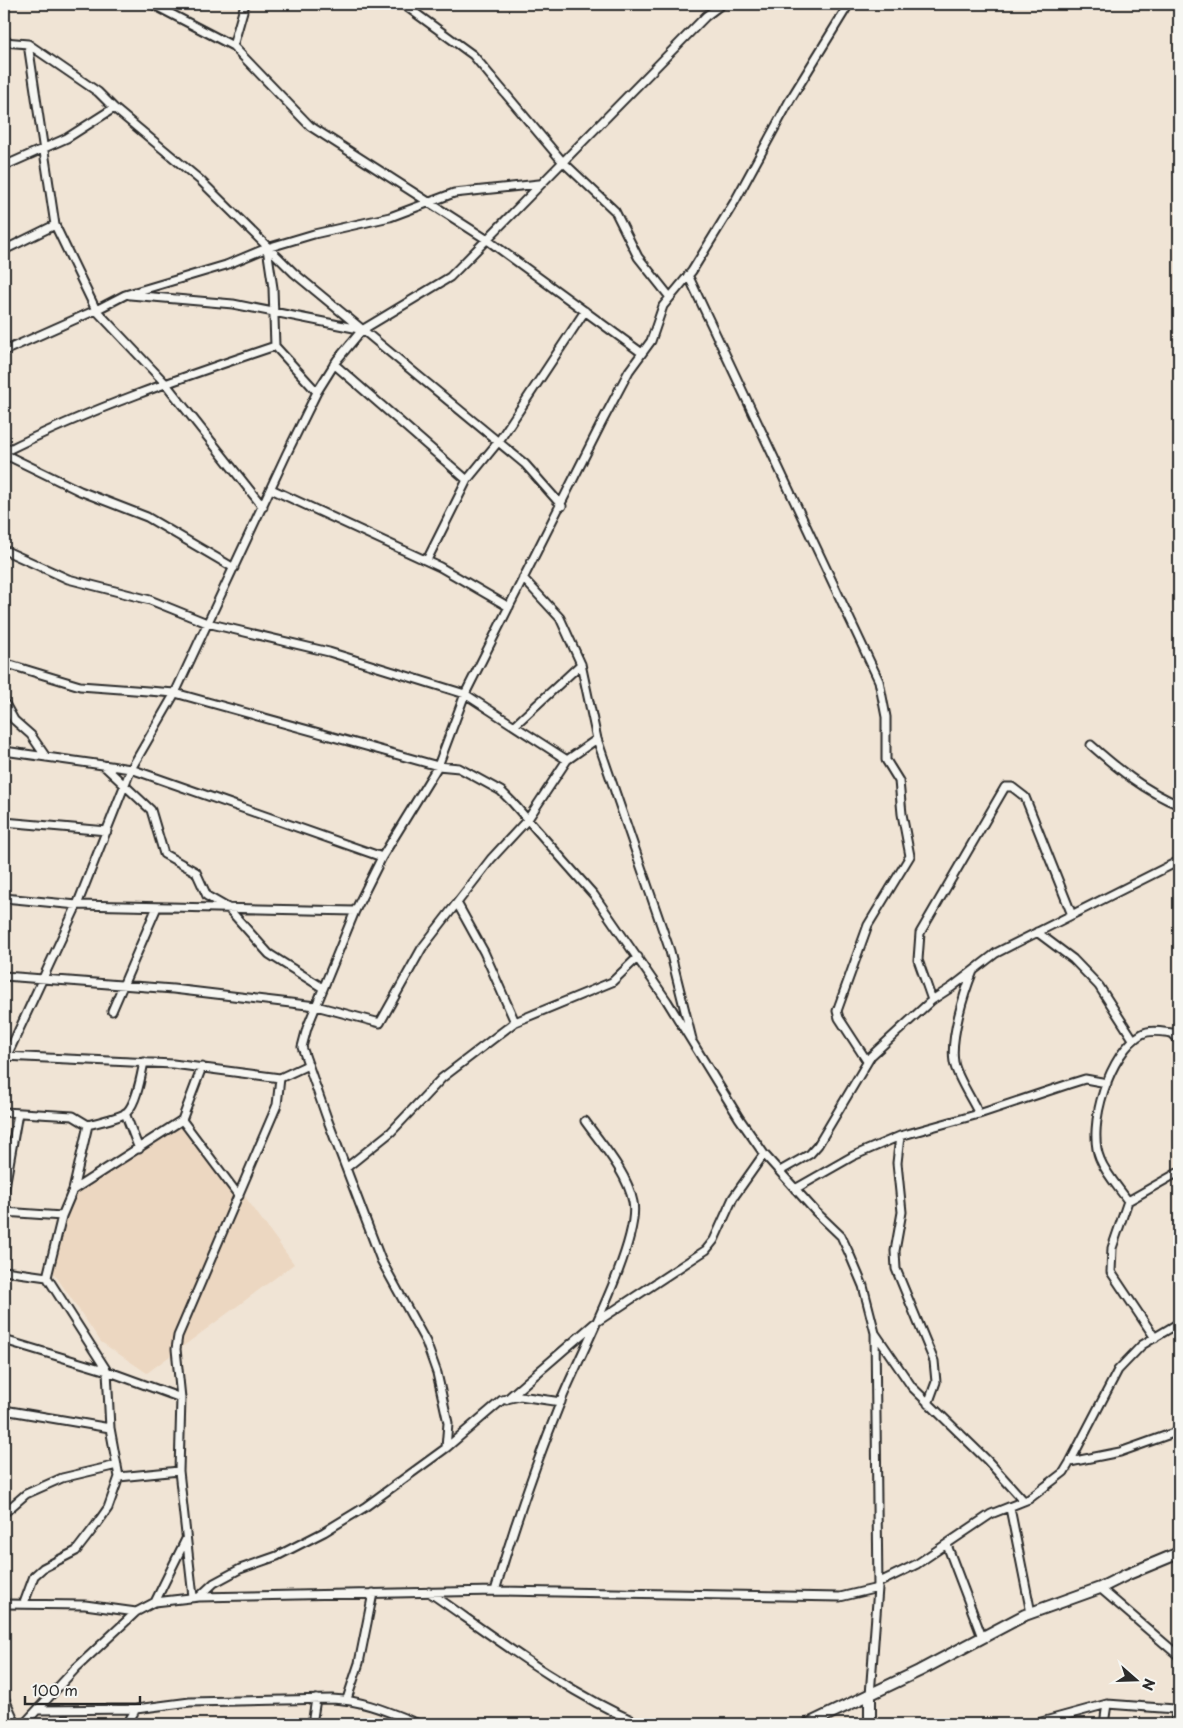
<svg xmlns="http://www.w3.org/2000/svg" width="1183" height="1728" viewBox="0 0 1183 1728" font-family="'Playpen Sans',sans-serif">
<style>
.built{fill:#ecd7c1}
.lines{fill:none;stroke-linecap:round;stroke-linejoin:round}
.street-casing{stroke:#2b2b2b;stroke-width:11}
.secondary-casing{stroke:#2b2b2b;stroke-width:14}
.street{stroke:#f6f6f2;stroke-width:7}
.secondary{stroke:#f6f6f2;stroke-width:10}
</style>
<rect width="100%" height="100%" fill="#f0e4d5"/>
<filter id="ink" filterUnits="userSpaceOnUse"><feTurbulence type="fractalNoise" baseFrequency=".02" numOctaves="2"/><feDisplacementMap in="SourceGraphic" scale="10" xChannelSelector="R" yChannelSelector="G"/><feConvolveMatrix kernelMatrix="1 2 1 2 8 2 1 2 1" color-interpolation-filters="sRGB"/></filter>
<g filter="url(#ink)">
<path class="built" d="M175 1120 192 1124 294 1264 147 1373 101 1342 51 1269 71 1191Z"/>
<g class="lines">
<g class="street-casing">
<path id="street" d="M152 4 233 46 310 126 486 239 642 353
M403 4 473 55 562 161 615 211 638 257 669 296
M4 42 28 44 98 92 114 108 200 180 294 273 525 464 562 506
M28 44 55 225 96 310 165 383 263 507
M233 46 245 4
M4 166 67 138 114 108
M267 248 273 288 275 346 317 392
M4 250 55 225
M688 275 879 681 886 717V760L899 781 902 814 910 856 868 925 837 1011 839 1018 867 1061
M130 295 233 304 359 329
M4 351 96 310 125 295 226 265 267 248 314 234 390 217 454 193 539 184
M334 364 467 480 427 560
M4 452C91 408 183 377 275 346
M4 454 80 491 147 517 234 568
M467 480 499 441 585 311
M271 489 440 567 509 607
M4 550 68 579 150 600 207 623 329 652 465 694 567 760
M523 578 560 618 581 664 597 739 670 951 692 1039
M4 663 80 686 175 693 438 766 459 768 501 791 512 802 594 895 667 1001 739 1118 764 1154 816 1212 841 1236 849 1253 863 1286 875 1333 878 1588 870 1695
M4 702 14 720 31 735 46 757
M515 725 581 664
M1091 745C1118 769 1145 791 1179 805
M4 751 131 769 382 857
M103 765 151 810 164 854 196 872 207 896 228 908 269 954 323 988
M4 822 107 831
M4 898 77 905 355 911
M457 903 484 952 515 1022
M1037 932 1073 959 1099 986 1133 1039
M973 971C964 993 950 1038 954 1062 956 1076 973 1101 979 1114
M4 976 173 989 316 1006 380 1023 422 948 491 859 528 819 567 760 597 739
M932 1000 918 960 920 933 1005 787H1012L1025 797 1072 915
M112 1011 157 907
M4 1056 173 1064 280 1078 308 1065
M4 1062 77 905 131 769 175 693 287 453 317 392 337 360 362 330 450 277 706 16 722 4
M4 1112 73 1116 88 1125C97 1122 121 1118 127 1112 137 1102 141 1076 144 1062
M125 1113 139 1149
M182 1120 239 1196
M900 1136 897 1163 902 1212 895 1251 896 1269 934 1361 936 1382 928 1404
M346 1168 391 1132 442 1078 515 1022 612 982 638 957
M780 1171 810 1154 818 1145 871 1056 932 1000 952 987 996 953 1179 861
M795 1189 853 1156 900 1136 979 1114 1069 1084 1085 1079 1107 1083
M73 1190 182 1120 202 1067
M4 1193 18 1113
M1128 1201C1119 1188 1106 1174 1100 1159 1086 1127 1110 1051 1142 1034 1150 1029 1163 1032 1172 1033L1179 1040
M4 1212 62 1216
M4 1271 47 1277
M875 1333 912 1387 987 1460 1024 1501
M1155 1338 1111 1272 1112 1248 1128 1201 1179 1172
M4 1340 107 1371 181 1398
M506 1400 595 1323 706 1250 714 1240 733 1198 764 1154
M4 1410 110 1428
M446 1448 502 1400 520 1396 561 1402
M1070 1462 1120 1452 1179 1431
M119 1477 179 1471
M1010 1508 1031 1613
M4 1513 26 1494 62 1478 117 1465
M947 1545 982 1637
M878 1583 917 1564 991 1514 1029 1499 1064 1472 1070 1462 1118 1370 1142 1345 1179 1323
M1100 1588 1179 1656
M495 1591C514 1526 536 1463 561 1401 578 1358 641 1242 633 1202 627 1172 602 1145 585 1121
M429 1592C497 1639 564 1691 640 1724
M193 1597 179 1471 181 1398 176 1349 178 1336 277 1105 280 1078
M199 1597 495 1591 840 1597 878 1588
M155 1602 186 1539
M24 1603 34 1576 43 1568 76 1551 96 1525 108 1508 119 1477 110 1428 107 1371 47 1277 62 1216 73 1190 88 1125
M4 1604 85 1605 136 1612 155 1602 199 1597 214 1583 240 1569 277 1556 324 1532 365 1507 446 1448 448 1423 437 1373 426 1342 381 1260 328 1121 302 1047 307 1028 355 911 382 857 438 766 465 694 602 422 629 371 651 341 663 306 692 271 735 201 790 100 849 4
M4 1697 16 1724
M347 1699 359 1663 373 1593
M37 1710 136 1709 190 1702 332 1699C363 1700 391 1713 419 1724
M28 1720 35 1724
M24 1724 76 1668 136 1612
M127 1724 136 1709
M312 1724 316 1699
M1034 1724 1107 1704 1175 1709 1176 1724
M1104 1724 1107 1704"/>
</g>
<g class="secondary-casing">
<path id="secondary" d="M870 1695V1724
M808 1724 919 1671 1025 1615 1100 1588 1126 1575 1179 1553"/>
</g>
<use href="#street" class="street"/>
<use href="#secondary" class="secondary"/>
</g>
</g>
<rect width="1183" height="1728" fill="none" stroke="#f6f6f2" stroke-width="20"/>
<rect x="10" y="10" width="1163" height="1708" fill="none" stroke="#2b2b2b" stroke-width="2" filter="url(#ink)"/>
<g transform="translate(1136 1680) rotate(110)" stroke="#f6f6f2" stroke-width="4" paint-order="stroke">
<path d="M0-4L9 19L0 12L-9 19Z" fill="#2b2b2b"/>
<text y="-8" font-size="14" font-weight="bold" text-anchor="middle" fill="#2b2b2b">N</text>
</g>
<path d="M25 1696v8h115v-8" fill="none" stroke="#2b2b2b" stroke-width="2.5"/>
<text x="32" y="1696" font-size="15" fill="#2b2b2b" stroke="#f6f6f2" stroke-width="4" paint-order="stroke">100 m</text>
</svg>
